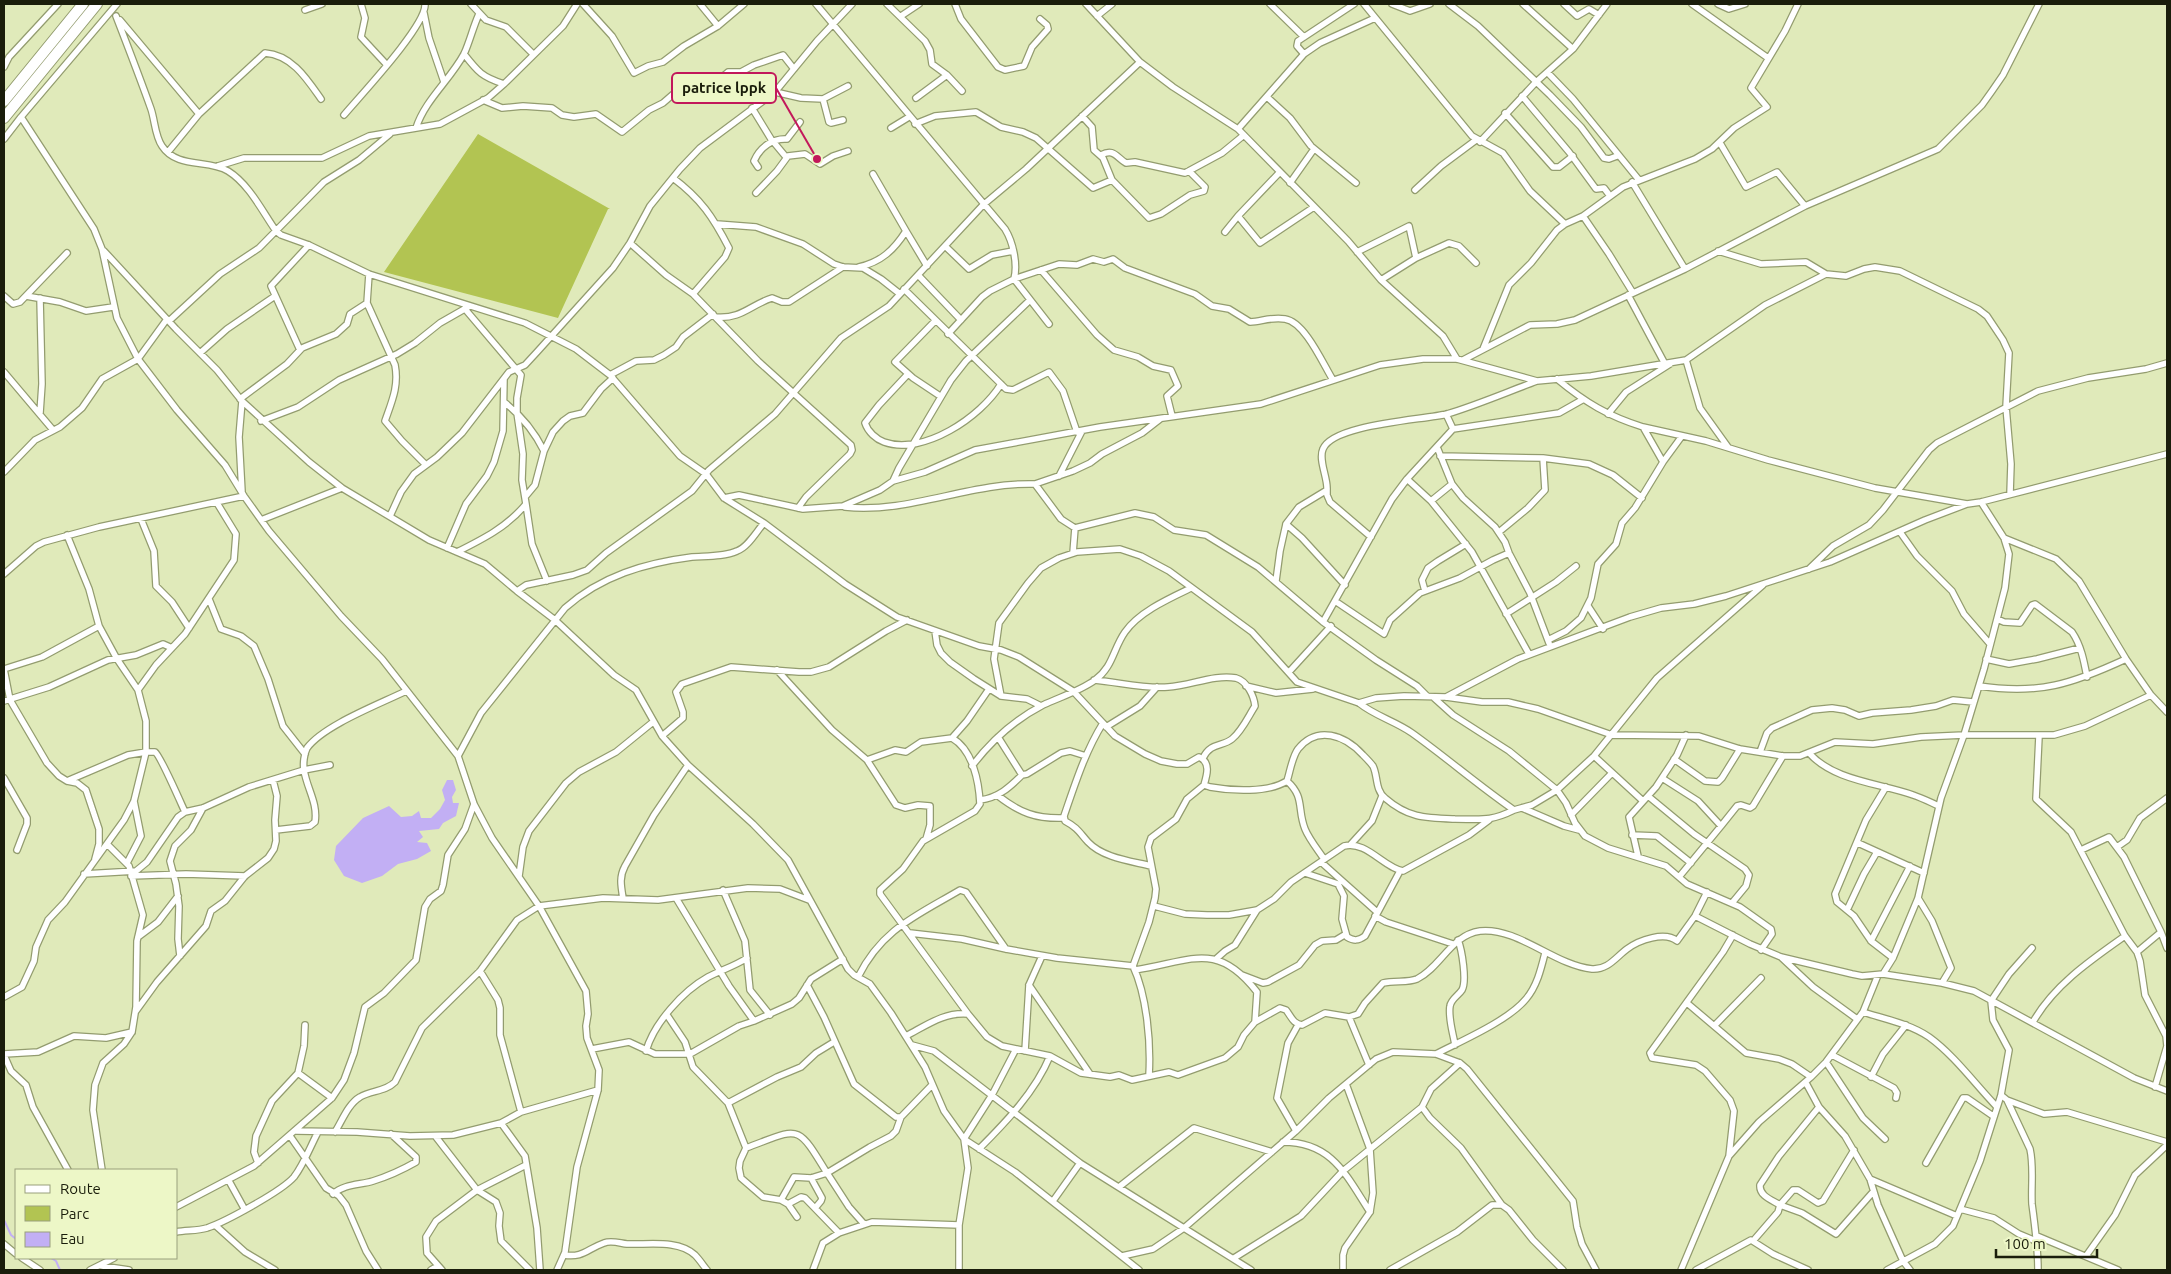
<svg xmlns="http://www.w3.org/2000/svg" width="2171" height="1274" viewBox="0 0 2171 1274" font-family="Ubuntu,sans-serif">
<style>
.green{fill:#b2c452}
.water{fill:#c2aff4}
.lines{fill:none;stroke-linecap:round;stroke-linejoin:round}
.stream{stroke:#c2aff4;stroke-width:2}
.minor-casing{stroke:#939c6f;stroke-width:8}
.trunk-casing{stroke:#939c6f;stroke-width:12}
.minor{stroke:#fff;stroke-width:5.5}
.trunk{stroke:#fff;stroke-width:10}
.leader{fill:none;stroke:#c2185b;stroke-width:2}
.callout-dot{fill:#c2185b;stroke:#edf7c7;stroke-width:2}
.callout{fill:#edf7c7;stroke:#c2185b;stroke-width:2}
.callout-label{font-size:15px;text-anchor:middle;font-weight:bold;fill:#1a1d0b}
</style>
<rect width="100%" height="100%" fill="#e0eaba"/>
<path class="green" d="M478 134 610 209H608L558 318 384 272Z"/>
<path class="water" d="M447 780H453L456 790 452 797 453 803H459L456 816 443 823 439 829 419 831 423 837 417 842 427 843 431 851 417 859 398 864 382 876 362 883 344 876 334 860 336 846 363 818 389 806 401 817 412 816 419 811 421 818H431L440 809 445 800 442 790Z"/>
<g class="lines">
<path class="stream" d="M4 1220 11 1235 16 1239
M51 1258 56 1261 60 1270"/>
<g class="minor-casing">
<path id="minor" d="M117 4 21 117 94 229 102 249 117 318 138 359 177 410 225 465 244 496 269 531 341 616 382 659 458 756 474 804 492 838 539 906 586 991 588 1014 586 1026 587 1038 599 1070 598 1090 577 1167 565 1252 557 1270
M361 4 365 18 361 37 387 65
M471 4 486 20 506 27 533 54
M583 4 612 36 634 73 648 66 663 62 684 46 718 26 744 4
M700 4 718 26
M816 4 1005 229C1013 242 1018 264 1014 279L1049 324
M887 4 925 41 930 50 932 64 947 75 962 91
M955 4 961 19 998 67 1005 70 1024 66 1032 47 1048 29 1047 25 1040 19
M1086 4 1140 62 1173 87 1238 129 1348 241 1381 280 1443 336 1457 359
M1270 4 1304 37
M1364 4 1472 136 1503 153 1530 191 1565 224
M1392 4 1410 11 1430 4
M1449 4 1478 26 1550 95 1581 127 1604 158 1609 159 1617 156
M1523 4 1573 49
M1564 4 1577 16 1589 9 1599 15
M1692 4 1768 58
M1718 4 1729 9 1745 4
M305 10 322 4
M424 13 429 38 444 82
M116 16C128 47 140 78 151 109 155 121 155 136 162 146 177 169 208 159 228 171 249 184 262 211 276 231L281 235 309 245 369 274 525 323 576 349 610 375 680 456 706 474 724 498 764 523 845 584 897 617 979 646 1001 650 1019 657 1073 691 1115 736 1145 754 1161 761 1177 764H1187L1199 757C1211 762 1207 775 1204 785L1210 787C1232 791 1268 793 1287 781 1290 772 1292 757 1298 749 1317 725 1345 735 1363 755 1366 758 1370 762 1373 766 1378 776 1375 790 1385 798 1408 818 1425 818 1455 819 1480 819 1490 822 1514 810
M901 16 919 4
M1097 16 1112 4
M120 20 199 114
M464 54C478 72 482 77 504 84
M1304 54 1297 46 1298 41 1354 4
M4 67 9 57 58 4
M1548 73 1573 99 1639 180
M775 92 801 98 823 99 848 86
M1522 96 1569 152 1596 189 1604 188 1610 196
M1267 97 1290 118 1311 146 1356 183
M916 98 947 75
M823 99 829 122 831 123 843 120
M483 100 502 108 523 106 552 108 562 115 574 117 596 114 622 132 649 110 663 103 686 83C708 92 711 86 728 72H741L754 65 783 55 794 69
M752 108 771 139 786 157
M1505 113 1553 167H1559L1573 156
M344 115C360 96 427 25 425 4
M1082 116 1092 127 1094 150 1103 158 1112 180 1149 218 1161 214 1190 195 1204 191 1205 187 1189 171
M915 124 935 116 976 112 1001 127 1023 132 1036 138 1093 188 1112 180
M416 128C425 100 450 80 464 54 470 41 473 27 479 14
M891 128 909 117
M1238 129 1304 54 1320 43 1375 18
M4 139 21 117
M1480 142 1536 82 1573 49 1607 4
M1720 143 1746 187 1777 172 1805 206
M168 152 199 114 265 53C292 55 307 79 321 99
M1101 155C1114 148 1116 157 1126 163L1135 162 1185 173 1222 153 1244 135
M218 166 244 158H322L369 136 440 124 488 98 504 84 563 26 577 4
M758 167 754 161C760 147 773 138 787 139L800 122
M873 174 906 231
M673 178C701 199 713 217 729 248L725 257 693 294
M1632 182 1685 269
M1290 183 1314 149
M1415 190 1441 166 1476 140
M756 193 777 171 788 156 805 154 820 164 833 156 848 151
M1238 216 1260 243 1314 207
M1583 216 1609 254 1633 293
M717 224 756 227 803 244 834 264 843 267 863 268 881 279 900 294
M1225 232 1238 216 1279 173
M630 243 666 275 693 294 758 361 851 445 852 450 850 454 806 497 798 508
M945 246 969 269 992 255 1013 251
M104 251 176 329 217 370 242 401 309 462 342 488 429 540 485 564 517 591 555 620 614 675 636 690 662 736 688 765 753 824 788 860 848 969 854 975 870 984 891 1013 925 1067 944 1111 964 1139 1015 1172 1139 1270
M1718 251 1761 264 1806 262 1826 274
M1357 252 1409 226 1416 258
M859 267C881 262 894 250 906 231L927 266
M1041 270 1097 335 1114 350 1138 357 1153 366 1171 370 1178 386 1167 396 1172 416
M369 274 367 303 395 365C399 386 392 401 385 421L402 441 425 464
M918 275 961 320
M1381 280 1416 258 1449 243 1459 246 1476 263
M904 289 1006 389 1013 390 1049 372 1063 391 1077 432
M1628 295 1665 364
M4 296 13 304 20 302 67 253
M26 296 60 302 86 311 113 307
M40 298 42 384 40 413
M716 317C742 319 750 305 772 298L782 302H789L843 267
M169 321 220 274 259 248 324 182 359 160 390 134
M935 321 895 362 913 378 940 396
M948 334 982 297 990 291 1014 279 1059 264 1077 265 1093 259 1104 262 1113 259 1125 268 1195 294 1212 306 1229 309 1250 322C1263 321 1271 317 1285 319 1305 322 1323 364 1333 380
M1483 349 1509 285 1531 263 1557 230 1565 224 1583 216 1623 187 1695 159 1712 149 1734 128 1767 107 1751 88 1785 31 1798 4
M300 350 271 286 309 245
M200 353 227 329 275 296
M1463 360 1530 325 1557 324 1575 320 1685 269 1805 206 1938 149 1982 105 1992 91 2003 75 2039 4
M4 372 53 430
M908 374 879 405 865 423C868 432 876 439 884 442 923 456 981 417 1001 384
M610 375 636 361 654 360 664 355 676 347 683 337 713 314
M240 399 287 364 302 348 336 334 347 324 350 314 367 303
M242 401 239 437 242 492
M504 402C522 416 534 431 544 451
M1446 414 1453 429
M1608 414 1626 392 1670 364
M261 421 298 407 339 380 397 354 415 343 440 323 468 307
M1643 427 1706 441 1768 460 1875 488 1967 504
M1437 447 1452 484 1463 498 1495 527 1505 542 1509 553 1530 593 1549 643
M1728 447 1700 408 1686 360 1765 305 1826 274 1846 276 1864 269 1875 267 1900 271 1978 309 1987 316 2003 340 2009 353 2006 407 2011 464 2010 494
M1440 456 1543 458 1589 464 1613 475 1642 498
M1663 462 1682 436
M4 472 35 440 60 427 82 408 102 379 138 359 167 319
M1059 476 1082 431
M1407 479 1431 501 1472 552 1529 654
M893 481 899 468 951 380 966 361 1030 300
M1035 484 1073 471 1090 463 1102 454 1142 433 1160 419
M1327 490V495L1330 502 1371 537
M525 497 535 485 544 451 553 432 563 421 570 416 583 413 601 389 613 378
M724 498 739 495 803 509 843 506 880 490 893 481 925 472 975 450 1100 427 1261 404 1380 365 1423 359H1457L1537 381 1591 376 1686 360
M1431 501 1452 484
M526 504 532 544 547 581
M845 507C909 514 970 482 1035 484L1061 519 1075 528 1135 513 1154 517 1174 530 1206 535 1258 567 1323 622 1376 660 1417 686 1427 696
M390 516 401 492 414 474 437 457 462 433 509 372 525 365 537 352 613 268 630 243 650 206 680 169 700 148 775 92 817 41 852 4
M141 519 154 551 156 586 172 602 189 628
M261 520 342 488
M1499 532 1528 508 1545 490 1543 458
M1900 532 1917 556 1952 591 1964 614 1990 644
M67 535 89 589 99 626 117 659 138 690 146 721V752H155C160 755 180 801 185 812
M2004 538 2056 559 2079 581 2126 659 2151 695 2167 712
M447 548 466 504 487 476 494 462 503 431 504 379
M457 552C483 539 507 527 526 504L522 480 523 454 517 413V398L521 375 465 309
M1073 553 1075 528
M1809 569 1833 546 1869 525 1883 510 1929 450 1937 443 2038 391 2088 378 2146 369 2167 363
M4 574 36 546 44 542 99 527 244 496
M1276 581 1280 551 1286 524
M1345 585 1302 538 1286 524 1299 507 1327 490C1328 478 1318 460 1323 449 1333 424 1423 420 1447 414 1477 405 1507 392 1537 381
M517 591 526 585 573 575 587 570 606 553 692 491 709 470 775 414 841 338 889 306 983 205 1026 169 1140 62
M1425 591 1422 580 1428 568 1438 561 1466 544
M209 599 221 629 241 636 254 646 268 679 283 726 305 754
M1335 601 1384 634 1390 620 1420 593 1460 578 1493 560 1509 553
M1588 606 1603 629
M1506 614 1556 582 1576 566
M1997 619 2004 622 2020 623 2032 605 2035 604 2072 632C2081 645 2084 661 2087 677
M1323 622 1392 499 1407 479 1453 429 1559 413 1582 400
M935 631 937 645 941 653 950 662 974 679 1001 696 1027 699 1041 706
M1548 640 1566 631 1581 618 1591 598 1598 564 1616 544 1622 523 1635 508 1663 462 1643 427C1608 416 1586 403 1557 379
M1986 659 2009 664 2037 659 2080 648
M777 670 832 730 867 760 896 805 905 808 918 805 930 806V825L926 839
M1289 672 1331 626
M1094 680C1118 682 1144 689 1168 687 1190 686 1214 674 1236 678 1247 681 1254 696 1255 706 1248 717 1242 731 1232 739 1222 747 1211 742 1203 758
M1246 686 1276 693 1313 689
M1979 686C2039 695 2072 684 2126 659
M138 690 156 665 185 634 234 560 236 534 217 503
M1001 696 994 659 999 623 1028 583 1041 568 1059 558 1077 552 1120 549 1141 556 1169 571 1252 632 1297 682 1359 703C1375 716 1395 721 1412 733 1447 758 1479 786 1514 810L1532 805 1557 790 1509 751 1453 715 1433 697
M1446 697 1518 659 1630 617 1661 608 1694 604 1726 596 1830 562 1925 520 1967 504 1981 502 2167 454
M4 701 49 687 108 660 136 655 163 644 172 648
M1359 703 1376 698 1404 696 1446 697 1482 702H1508L1538 709 1612 735 1699 736 1740 749 1783 756H1800L1835 742 1873 744 1921 737 1964 735H2054L2085 726 2151 695
M1103 723C1085 752 1075 784 1064 816L1065 821C1078 828 1079 832 1088 842 1103 858 1131 861 1151 866
M1106 727 1140 706 1157 687
M662 736 683 718V712L676 692 682 684 731 667 799 672H811L829 667 886 631 907 620
M2039 736 2036 799 2071 832 2125 936 2137 952 2140 961 2145 995 2166 1036 2167 1046 2155 1087
M998 737 1022 775 1027 774 1061 753 1070 751 1086 756
M1760 752 1767 733 1772 728 1812 710 1832 708 1845 710 1859 716 1872 713 1911 710 1936 706 1953 700 1973 702
M1809 753C1834 781 1879 783 1913 795 1922 798 1930 802 1939 806
M458 756 481 713 565 608C601 576 645 563 692 557 706 556 724 557 737 551 748 547 756 532 764 523
M1594 756 1643 801
M1674 759 1705 781 1718 782 1722 778 1740 749
M867 760 895 750 906 752 921 742 952 738
M972 766C991 741 1014 720 1043 705 1060 697 1080 691 1095 680 1113 667 1113 649 1125 632 1139 612 1168 599 1191 588
M4 778 27 818V824L17 850
M1662 778 1698 801 1721 826 1679 877
M1287 781C1305 797 1297 809 1305 829 1309 839 1318 850 1324 859
M1886 787 1866 820 1835 894 1837 902 1854 916 1871 941 1893 958
M997 795C1020 813 1036 819 1064 818
M1648 796 1694 834 1745 869 1749 875 1746 886 1732 903
M980 800C998 798 1010 787 1022 775
M1522 808 1564 826 1579 830
M1571 815 1612 773
M1721 826 1737 806 1741 805 1750 808 1753 806 1783 756
M276 830 310 826 315 822C318 803 307 789 304 770 303 764 304 754 307 748 324 725 380 704 406 691
M1632 835 1657 836 1691 863
M1858 843 1924 873
M1351 844 1372 821 1382 796
M2117 847 2127 840 2140 818 2167 798
M2081 850 2109 837 2124 857 2161 932 2137 952
M1638 856 1629 817 1656 787 1677 755 1686 735
M95 859 99 844V829L86 790 77 783 67 781 59 776 47 763 10 700 4 669 42 657 99 626
M1321 862 1377 912
M127 863 141 836 134 801
M1305 873 1338 884 1344 896 1342 919 1347 937C1354 941 1358 941 1365 936L1400 871
M84 874 136 871 147 862 178 817 185 812 203 808 249 787 304 770 330 765
M131 876 186 874 245 876
M519 876 523 847 529 831 566 783 579 772 616 752 653 722
M723 890 745 941 750 990 770 1015
M623 898C621 886 619 877 625 866L654 815 688 765
M676 898 729 986 754 1021 792 1004 799 998 811 979 843 959
M1918 898 1932 921 1951 968 1942 983
M1154 906 1185 914 1207 915H1229L1257 910 1274 899 1291 882 1344 846C1366 840 1384 868 1403 871L1469 835 1489 820
M1848 908 1864 874 1877 852
M1375 916 1386 922 1453 944
M1695 916 1750 944 1781 957 1852 974 1862 976 1883 974 1893 958 1918 898 1941 798 1964 735 1984 669 2005 588 2009 554 2004 538 1981 502
M2161 932 2167 948
M910 933 962 939 1006 949 1057 958 1133 966
M138 937 158 922 178 896
M1871 941 1910 866
M2032 948 2009 974 1991 1001 1993 1020 2009 1050 2001 1095 2007 1100 2030 1149C2034 1167 2031 1185 2032 1204 2035 1226 2038 1248 2038 1270
M1761 950 1772 934 1771 929 1740 907 1687 884 1666 866 1608 848 1585 836 1575 823 1566 803 1557 790 1594 756 1657 678 1763 585
M180 956 178 939 179 906 176 884 170 861 175 846 191 830 203 808
M1782 958 1813 987 1857 1019
M1216 959 1225 951 1235 945 1257 910
M1135 970C1190 962 1216 939 1257 992L1255 1022
M480 971 498 1000 500 1008V1035L521 1112
M1883 974 1942 983 1974 991 2134 1078 2167 1091
M1242 975 1263 983 1268 982 1299 965 1315 945 1322 941 1336 940 1346 934
M858 977C882 929 916 916 960 890L966 892 1006 949
M807 985 824 1017 854 1084 896 1117H901L932 1085
M1029 985 1090 1074
M4 997 22 987 34 961 36 947 48 920 65 902 124 820 134 801 146 752 128 755 67 781
M1687 1003 1746 1053 1779 1059 1792 1064 1811 1077 1826 1062 1863 1012 1878 975
M136 1011 157 982 206 926 211 911 225 901 245 876 268 858 274 849 276 841 275 820 277 796 273 780
M1863 1012C1885 1019 1910 1024 1929 1037 1954 1055 1975 1084 1997 1107
M968 1014 880 894V890L903 869 923 841 975 811 980 804C979 782 973 750 952 738L967 721 989 689
M667 1015 685 1042 693 1067 728 1103 777 1077 801 1067 816 1053 834 1042
M1349 1017 1369 1065
M2033 1022C2054 985 2091 960 2125 936
M1715 1025 1761 978
M906 1036C927 1025 944 1012 968 1014L987 1037 1002 1046 1050 1056 1081 1073 1110 1077 1119 1075 1132 1080 1169 1072 1178 1075 1225 1058 1238 1047 1244 1035 1255 1022 1280 1008 1286 1010C1291 1016 1293 1024 1302 1025L1325 1013 1349 1017 1358 1014 1365 1003 1383 983C1394 980 1408 983 1417 979 1441 967 1451 935 1480 931 1518 927 1554 965 1592 969 1608 970 1616 957 1627 949 1639 940 1665 931 1677 941L1695 916 1707 892
M912 1045 934 1051 1080 1163 1251 1270
M1455 1045C1453 1033 1448 1018 1450 1006 1451 999 1458 996 1462 990 1467 981 1462 950 1458 940
M592 1049 629 1042 655 1054H690L739 1026 754 1021
M646 1051C654 1023 683 991 708 977 721 970 735 966 747 958
M1025 1051 1029 985 1042 956
M4 1054 38 1052 74 1036 106 1038 132 1032
M1436 1054C1461 1041 1508 1021 1526 999 1537 986 1541 969 1545 953
M4 1055 11 1071 26 1085 33 1107 68 1170
M1832 1055 1894 1088 1897 1093 1896 1098
M1826 1062 1863 1118 1885 1139
M1460 1063 1431 1089 1422 1107 1430 1118 1461 1148 1502 1205
M298 1073 332 1098
M1149 1076C1151 1043 1147 996 1133 966L1149 922 1155 898 1156 889 1148 847 1151 838 1176 819 1187 799 1204 785
M1871 1077 1883 1054 1906 1025
M1806 1083 1819 1107 1845 1136 1870 1179 1878 1205 1903 1261 1910 1270
M2007 1100 2044 1114 2067 1112 2167 1142
M728 1103 746 1148 740 1161 739 1168 741 1178 763 1197 781 1200 788 1204 797 1217
M501 1123 525 1156 537 1228 540 1270
M296 1131 357 1132 410 1136 453 1135 501 1123 521 1112 598 1090
M1296 1131 1277 1098 1288 1043 1298 1025
M335 1132C342 1121 348 1104 360 1097 371 1090 385 1092 395 1082L422 1028 480 971 517 920 539 906 603 898 658 900 748 888 780 889 809 900
M290 1136 326 1188 339 1196 346 1205 366 1251 378 1270
M436 1137 477 1190 496 1202 500 1213 499 1226 501 1241 530 1270
M1283 1142C1332 1142 1346 1175 1370 1212
M746 1148C800 1128 796 1122 827 1173L870 1147 891 1136 896 1131 901 1117
M979 1149C1006 1122 1035 1092 1050 1056
M1854 1150 1823 1201 1818 1203 1798 1190H1793L1780 1205 1802 1213 1836 1234 1873 1192
M1729 1156 1734 1111 1730 1100 1705 1071 1696 1065 1652 1058 1650 1053 1723 952 1733 935
M258 1163 254 1152 256 1136 272 1101 298 1073 304 1046 305 1025
M1926 1163 1963 1098H1967L1993 1116
M102 1170 93 1110 95 1085 103 1063 124 1044 132 1032 136 1007 137 941 143 915 129 866 108 845
M811 1178 822 1198 821 1201 816 1207
M1870 1179 1957 1216
M229 1181 245 1210
M1119 1187 1194 1128 1272 1152
M333 1194C344 1184 360 1185 373 1181 389 1176 402 1170 416 1162V1157L391 1134
M781 1200 794 1177 811 1178 827 1173 849 1207 864 1224
M1053 1201 1080 1163
M788 1204 801 1197 805 1198 839 1233
M176 1207 254 1166 332 1098 344 1080 354 1053 365 1007 384 993 416 960 425 907 430 899 441 891 443 885 448 855 465 829 474 804
M1960 1209 1994 1218 2019 1234 2038 1242
M215 1225 245 1252 275 1270
M176 1232C186 1230 197 1231 207 1228 225 1222 282 1191 294 1177 304 1164 310 1147 318 1132
M2037 1236 2118 1270
M1753 1241 1778 1212 1780 1205C1772 1200 1759 1196 1760 1185L1779 1156 1819 1107
M4 1244 16 1254
M564 1255C583 1258 587 1249 604 1243 611 1240 619 1243 627 1244 647 1245 678 1239 695 1255 699 1259 703 1265 707 1270
M1122 1256 1153 1249 1184 1228 1296 1131 1329 1098 1376 1059 1393 1052 1436 1054 1460 1063 1467 1069 1573 1201 1577 1227 1582 1244 1596 1270
M2086 1256 2115 1215 2135 1175 2167 1145
M22 1258 40 1270
M1234 1258 1301 1216 1343 1171 1422 1107
M102 1266 129 1270
M90 1270 114 1258
M431 1270 438 1266
M442 1270 427 1253 426 1237 436 1221 477 1190 526 1165
M813 1270 823 1243 839 1233 872 1222 959 1225
M959 1270V1225L968 1168 964 1139 992 1095 1016 1049
M1343 1270V1255L1345 1248 1370 1212 1373 1193 1370 1149 1346 1084
M1390 1270 1457 1232 1492 1205H1502L1509 1210 1533 1240 1563 1270
M1681 1270 1729 1156 1759 1122 1811 1077
M1696 1270 1751 1240 1773 1254 1808 1270
M1887 1270 1935 1244 1953 1226 1980 1161 2001 1095"/>
</g>
<g class="trunk-casing">
<path id="trunk" d="M4 101 83 4
M4 118 97 4"/>
</g>
<use href="#minor" class="minor"/>
<use href="#trunk" class="trunk"/>
</g>
<path class="leader" d="M817 159L776 88"/>
<circle class="callout-dot" cx="817" cy="159" r="5"/>
<rect class="callout" x="672" y="73" width="104" height="30" rx="5"/>
<g class="callout-label">
<text x="724" y="93">patrice lppk</text>
</g>
<rect width="2171" height="1274" fill="none" stroke="#1a1d0b" stroke-width="10"/>
<rect x="15" y="1169" width="162" height="90" fill="#edf7c7" stroke="#99a07c"/>
<rect x="25" y="1185" width="25" height="8" fill="#ffffff" stroke="#99a07c"/>
<text x="60" y="1194" font-size="15" fill="#1a1d0b">Route</text>
<rect x="25" y="1206" width="25" height="15" fill="#b2c452" stroke="#99a07c"/>
<text x="60" y="1219" font-size="15" fill="#1a1d0b">Parc</text>
<rect x="25" y="1232" width="25" height="15" fill="#c2aff4" stroke="#99a07c"/>
<text x="60" y="1244" font-size="15" fill="#1a1d0b">Eau</text>
<path d="M1996 1249v8h101v-8" fill="none" stroke="#1a1d0b" stroke-width="2.5"/>
<text x="2004" y="1249" font-size="15" fill="#1a1d0b" stroke="#edf7c7" stroke-width="4" paint-order="stroke">100 m</text>
</svg>
